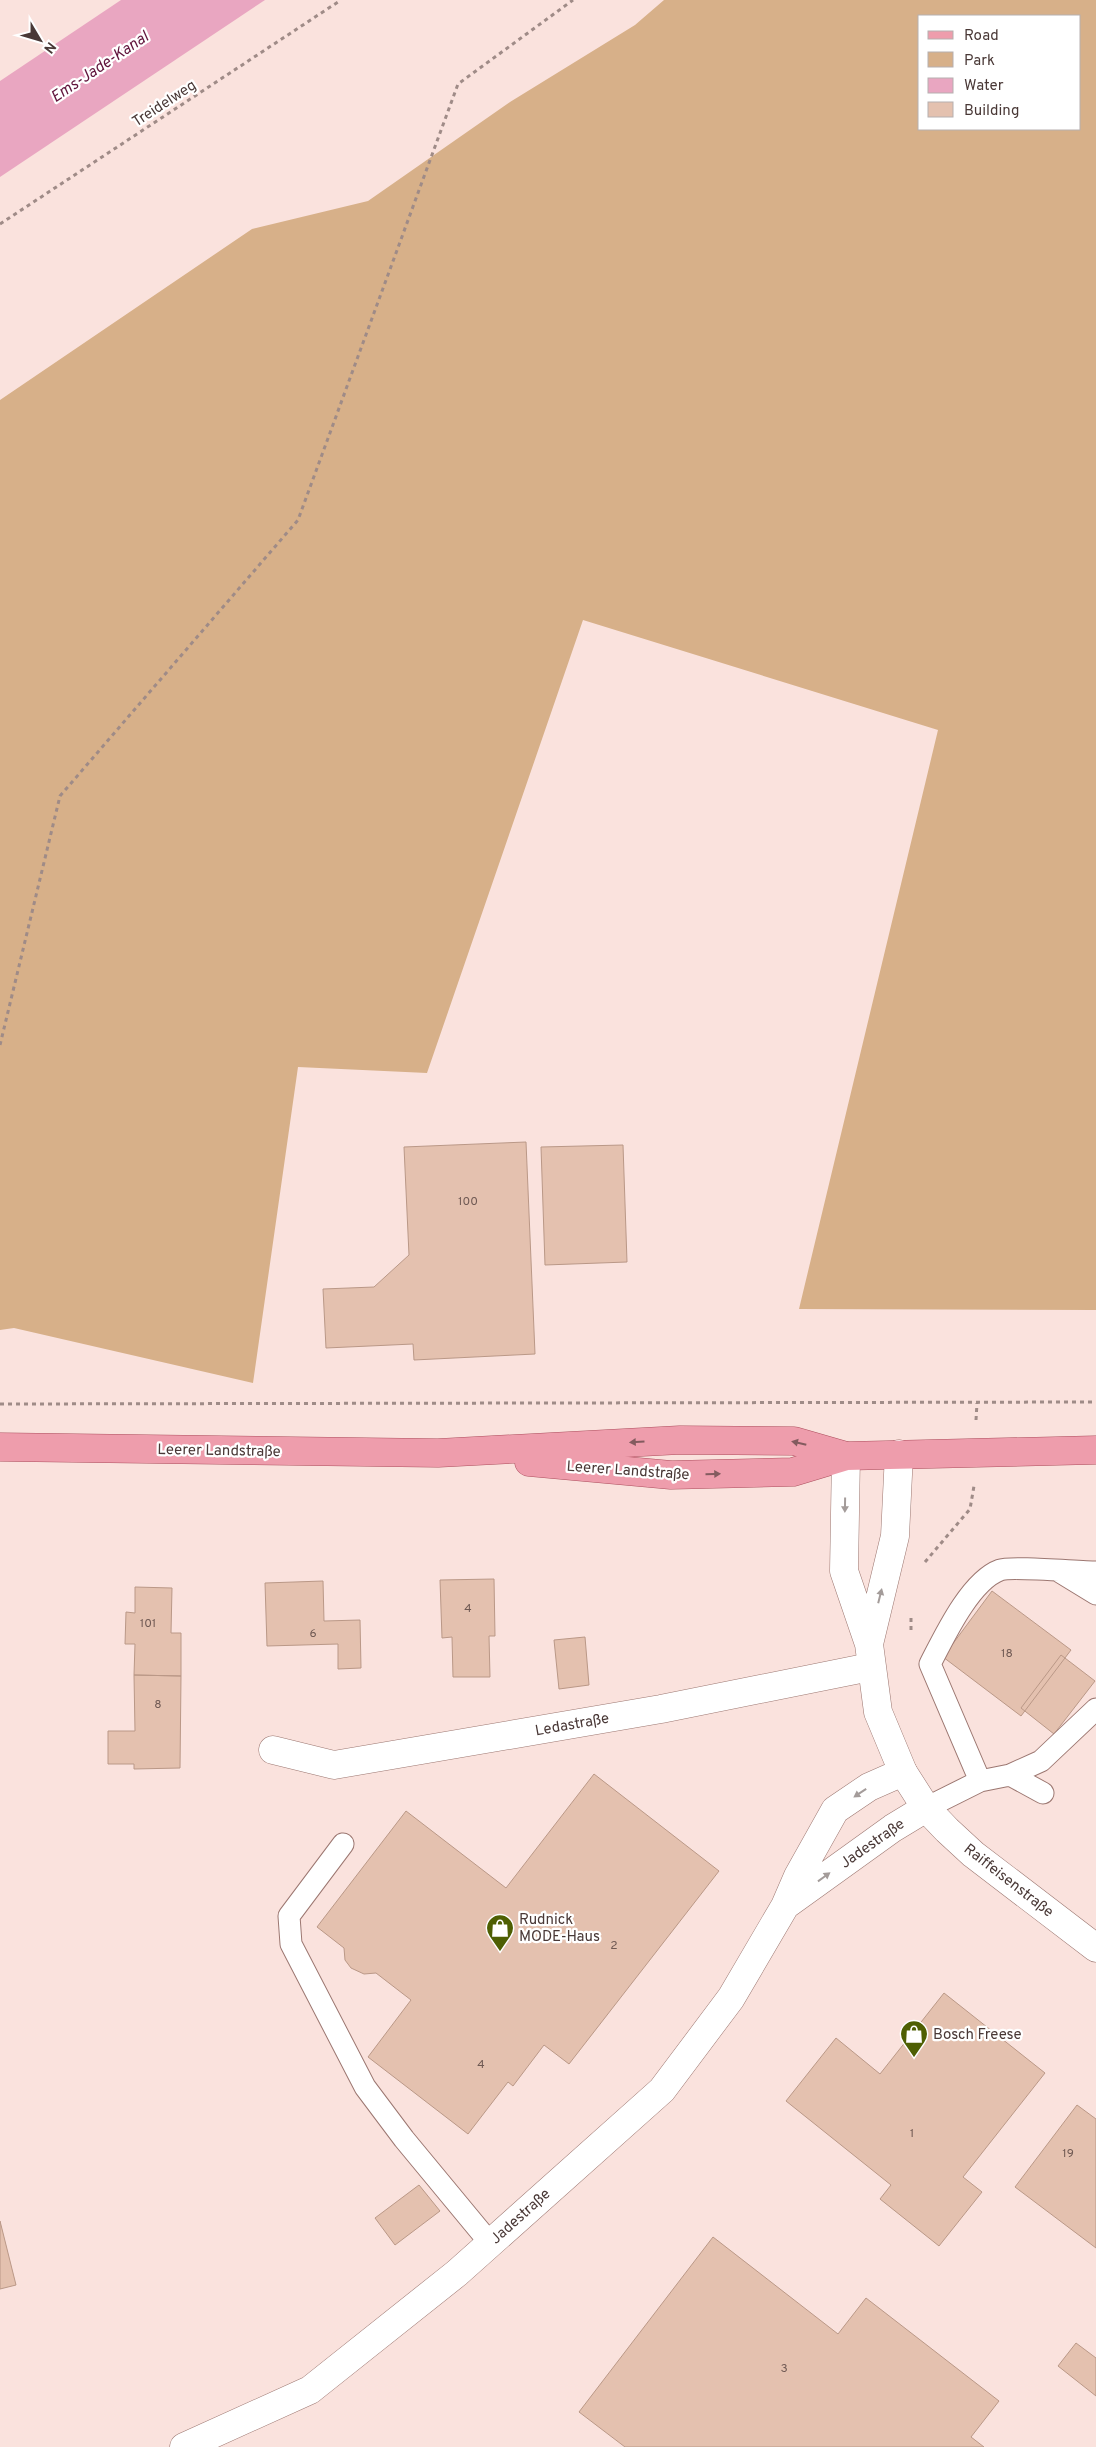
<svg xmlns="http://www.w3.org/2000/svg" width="1096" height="2447" viewBox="0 0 1096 2447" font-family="Overpass,sans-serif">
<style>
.green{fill:#d7b089;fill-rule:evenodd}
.water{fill:#e9a6c1}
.building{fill:#e4c1af;stroke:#ba9887}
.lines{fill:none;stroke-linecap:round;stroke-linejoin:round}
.service-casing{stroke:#9c7771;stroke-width:23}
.minor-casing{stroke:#9c7771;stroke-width:29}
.tertiary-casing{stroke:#9c7771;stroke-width:29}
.primary-casing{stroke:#ad4f5e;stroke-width:29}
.path{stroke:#9f8b87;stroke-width:3;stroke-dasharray:4 4;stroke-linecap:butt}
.service{stroke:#fff;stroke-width:21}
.minor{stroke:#fff;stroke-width:28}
.tertiary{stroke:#fff;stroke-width:28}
.primary{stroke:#ee9dac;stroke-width:28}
.oneway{fill:#835b5f}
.oneway2{fill:#a49c9a}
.labels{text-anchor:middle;stroke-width:4.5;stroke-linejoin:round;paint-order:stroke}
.number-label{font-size:12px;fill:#705a54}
.street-label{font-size:15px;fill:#493836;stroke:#fff}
.poi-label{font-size:15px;fill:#493836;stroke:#fff;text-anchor:start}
.water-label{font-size:16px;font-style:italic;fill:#61143c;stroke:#fff}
</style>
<rect width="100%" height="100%" fill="#fae2dd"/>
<path class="green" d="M664 0H1096V1310L799 1309 938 730 583 620 427 1073 298 1067 253 1383 14 1328 0 1330V400L252 229 368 201 510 102 635 25ZM920 16H1080V129H920Z"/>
<path class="water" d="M121 0H265L0 177V81Z"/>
<path class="building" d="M526 1142 535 1354 414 1360 413 1344 326 1348 323 1289 374 1287 409 1255 404 1147Z
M623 1145 627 1262 545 1265 541 1147Z
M494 1579 495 1636H489L490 1677H453L452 1637 442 1638 440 1580Z
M323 1581 324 1621 360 1620 361 1668 338 1669V1644L267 1646 265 1583Z
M135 1587 172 1588 171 1633H181V1676L134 1675 135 1644H125L126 1612 135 1613Z
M992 1591 1071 1650 1021 1716 943 1657Z
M585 1637 589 1685 559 1689 554 1640Z
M1061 1655 1095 1681 1054 1734 1021 1708Z
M134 1675 181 1676 180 1768 134 1769V1764H108V1731H135Z
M594 1774 719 1871 569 2064 544 2045 513 2086 508 2082 468 2134 368 2057 411 2000 376 1973 364 1974 351 1968 345 1960 344 1948 317 1927 406 1811 506 1888Z
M944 1993 1045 2073 963 2177 982 2192 939 2246 880 2199 891 2185 786 2101 836 2038 880 2074Z
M1077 2105 1096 2119V2248L1015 2187Z
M419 2185 440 2211 395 2245 375 2218Z
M0 2221 16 2285 0 2289Z
M713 2237 838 2334 866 2298 999 2401 971 2437 984 2447H625L579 2412Z
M1076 2343 1096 2358V2396L1058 2366Z"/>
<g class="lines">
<g class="service-casing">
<path id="service" d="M1060 1572 1096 1594
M1010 1775 1043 1793
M980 1781 930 1664C944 1637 970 1581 1000 1570 1011 1566 1079 1572 1096 1572
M926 1808 980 1781 1010 1775 1041 1761 1096 1709
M343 1844 289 1916 291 1944 365 2087 404 2139 490 2243"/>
</g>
<g class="minor-casing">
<path id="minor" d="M273 1750 334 1765 661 1709 870 1667
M903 1772 926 1808 947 1830 973 1854 1096 1948"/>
</g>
<g class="tertiary-casing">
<path id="tertiary" d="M869 1644 895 1536 899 1454
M786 1905 893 1828 926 1808
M184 2447 310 2390 457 2273 662 2090 731 1998 785 1906 798 1876 835 1810 869 1787 903 1772 878 1712 869 1644 844 1571 846 1456"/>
</g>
<g class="primary-casing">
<path id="primary" d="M0 1447 438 1453 680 1440 794 1441 846 1456
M529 1462 671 1475 793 1472 846 1456 1096 1450"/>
</g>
<path class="path" d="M0 224 341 0
M0 1045 60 796 298 520 458 84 573 0
M0 1404 1096 1402
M976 1420 977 1403
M925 1562 970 1509 974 1486
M911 1618V1632"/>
<use href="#service" class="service"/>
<use href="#minor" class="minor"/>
<use href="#tertiary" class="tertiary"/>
<use href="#primary" class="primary"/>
</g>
<defs><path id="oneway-solid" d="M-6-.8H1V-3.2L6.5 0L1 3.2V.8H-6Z" transform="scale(1.25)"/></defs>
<g class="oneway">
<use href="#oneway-solid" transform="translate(637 1442) rotate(177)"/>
<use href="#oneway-solid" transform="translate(799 1443) rotate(-167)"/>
<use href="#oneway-solid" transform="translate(713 1474) rotate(-2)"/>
</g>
<g class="oneway2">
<use href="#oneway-solid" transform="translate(845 1505) rotate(91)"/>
<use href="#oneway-solid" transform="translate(880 1596) rotate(-76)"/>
<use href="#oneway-solid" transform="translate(860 1793) rotate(146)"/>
<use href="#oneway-solid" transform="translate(824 1877) rotate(-36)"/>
</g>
<defs>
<g id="shop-pin" transform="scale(1.4375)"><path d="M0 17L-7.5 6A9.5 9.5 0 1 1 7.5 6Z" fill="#4e5f03" stroke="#fff"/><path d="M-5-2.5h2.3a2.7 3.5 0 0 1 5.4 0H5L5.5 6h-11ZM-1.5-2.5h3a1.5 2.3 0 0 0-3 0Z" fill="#fff"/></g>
</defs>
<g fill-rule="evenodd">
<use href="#shop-pin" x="500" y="1928"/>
<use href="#shop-pin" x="914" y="2034"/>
</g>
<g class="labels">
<g class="number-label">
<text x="468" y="1205">100</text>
<text x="468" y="1612">4</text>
<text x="148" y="1627">101</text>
<text x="313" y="1637">6</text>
<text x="1007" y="1657">18</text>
<text x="158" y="1708">8</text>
<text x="614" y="1949">2</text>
<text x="481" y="2068">4</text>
<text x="912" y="2137">1</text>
<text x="1068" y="2157">19</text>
<text x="784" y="2372">3</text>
</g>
<g class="street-label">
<text transform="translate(164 103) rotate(-33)" y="5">Treidelweg</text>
<text transform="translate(219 1450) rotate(1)" y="5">Leerer Landstraße</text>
<text transform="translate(628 1470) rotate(4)" y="5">Leerer Landstraße</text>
<text transform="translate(572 1724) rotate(-10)" y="5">Ledastraße</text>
<text transform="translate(872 1843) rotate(-35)" y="5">Jadestraße</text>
<text transform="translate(1009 1880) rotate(38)" y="5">Raiffeisenstraße</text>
<text transform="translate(520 2216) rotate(-42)" y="5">Jadestraße</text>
</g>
<g class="poi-label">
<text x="519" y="1924">Rudnick<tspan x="519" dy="17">MODE-Haus</tspan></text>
<text x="933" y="2039">Bosch Freese</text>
</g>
<g class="water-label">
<text transform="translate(99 66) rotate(-34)" y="6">Ems-Jade-Kanal</text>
</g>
</g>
<rect x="918" y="15" width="162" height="115" fill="#ffffff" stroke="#b6afaf"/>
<rect x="928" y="31" width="25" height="8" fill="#ee9dac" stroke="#b6afaf"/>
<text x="964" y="40" font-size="15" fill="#493836">Road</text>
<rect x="928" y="52" width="25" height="15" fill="#d7b089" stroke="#b6afaf"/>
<text x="964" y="65" font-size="15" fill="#493836">Park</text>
<rect x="928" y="78" width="25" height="15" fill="#e9a6c1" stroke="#b6afaf"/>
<text x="964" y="90" font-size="15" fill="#493836">Water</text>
<rect x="928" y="102" width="25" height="15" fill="#e4c1af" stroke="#b6afaf"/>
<text x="964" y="115" font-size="15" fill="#493836">Building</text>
<g transform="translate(40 40) rotate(128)" stroke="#ffffff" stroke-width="4" paint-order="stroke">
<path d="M0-4L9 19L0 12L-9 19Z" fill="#493836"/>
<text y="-8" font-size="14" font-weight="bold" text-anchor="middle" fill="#493836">N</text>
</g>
</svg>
